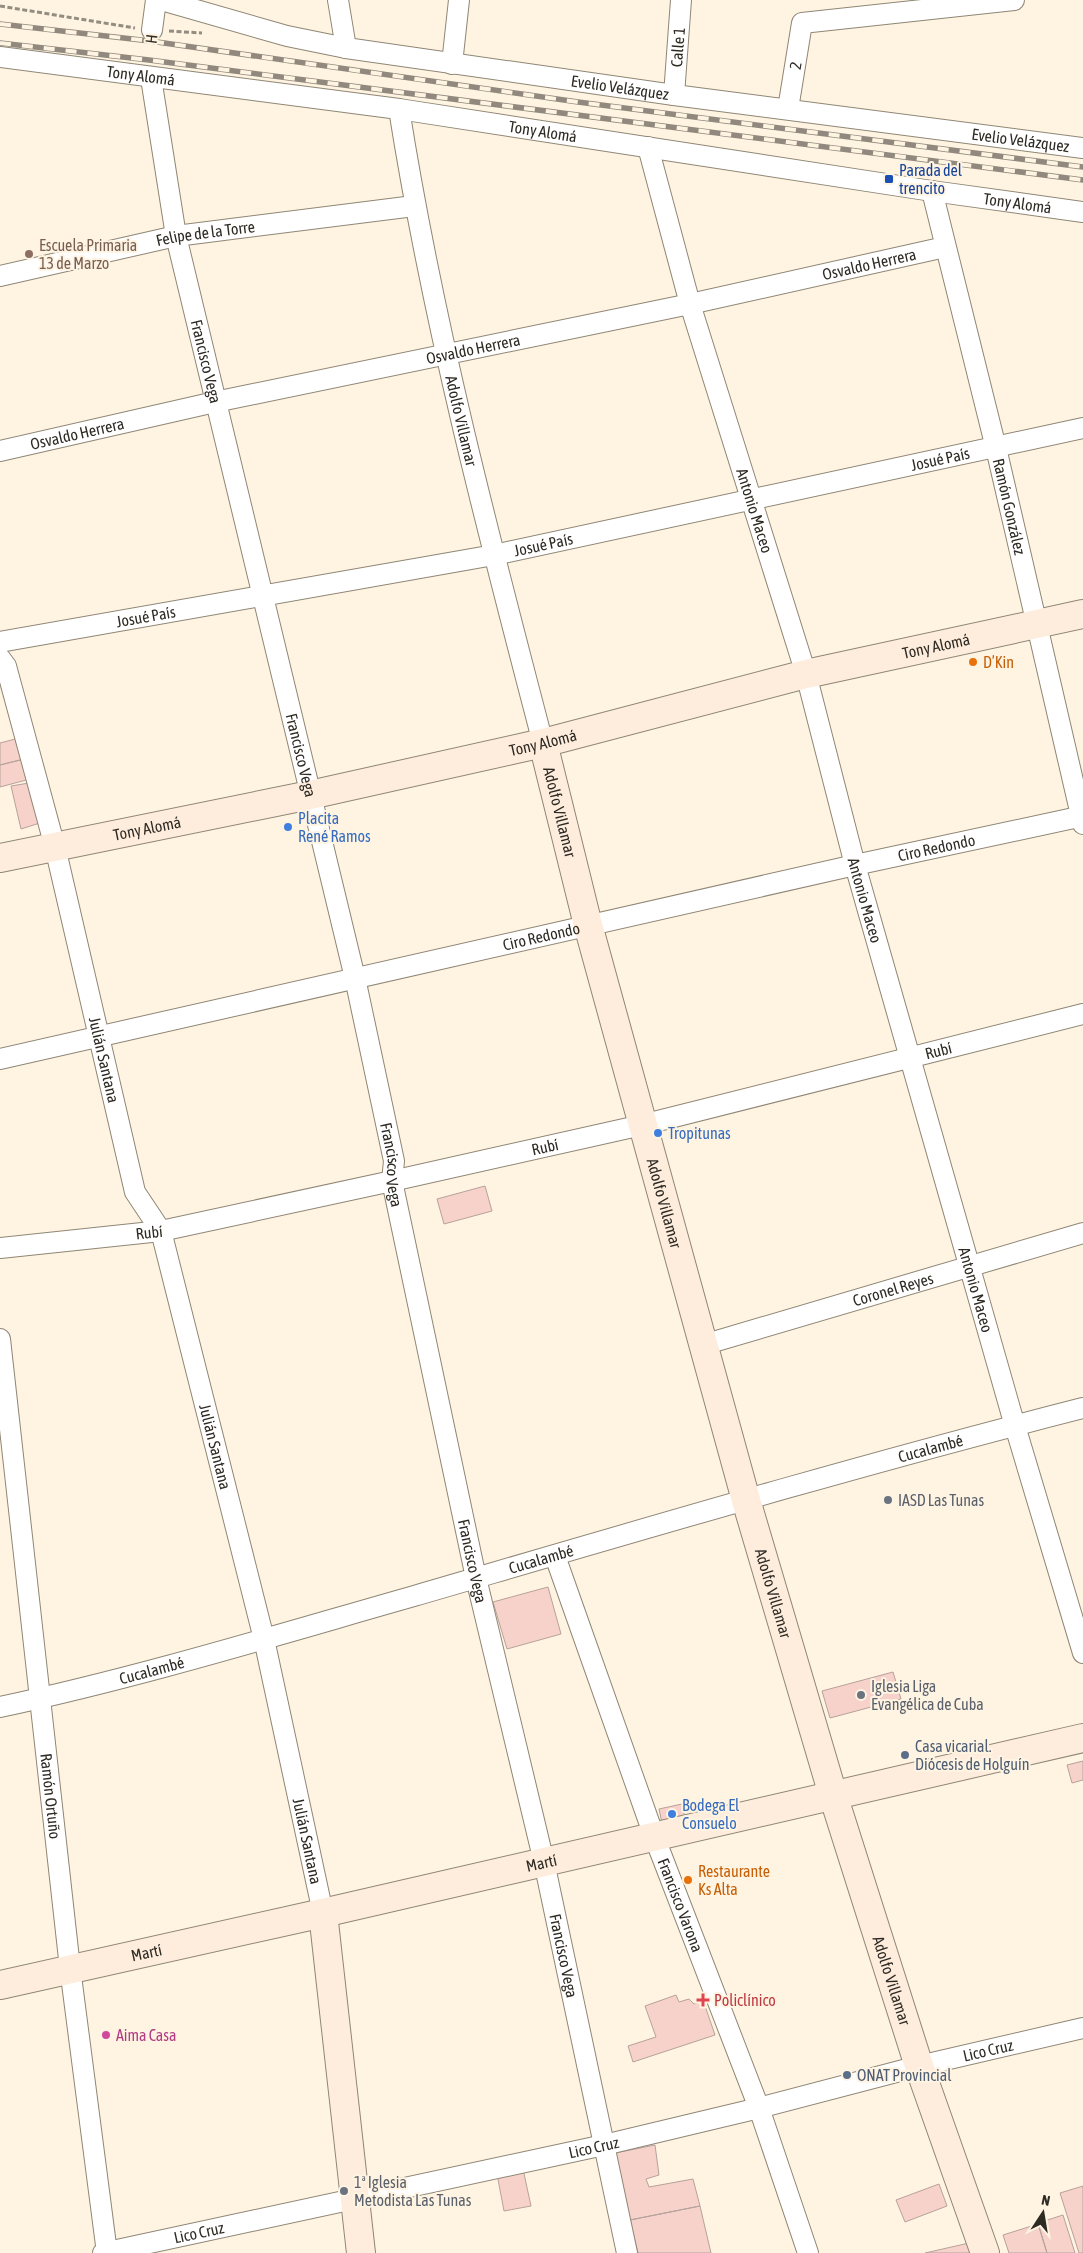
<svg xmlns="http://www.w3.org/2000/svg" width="1083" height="2253" viewBox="0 0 1083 2253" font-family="'Asap Condensed',sans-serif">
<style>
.building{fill:#f7d2ca;stroke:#b7a19c}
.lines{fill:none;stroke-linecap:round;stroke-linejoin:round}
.street-casing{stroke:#8f8675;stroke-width:22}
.secondary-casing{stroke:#8f8675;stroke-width:30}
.path{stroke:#938c80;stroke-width:3;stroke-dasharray:5 2.5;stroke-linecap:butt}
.street{stroke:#fff;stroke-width:20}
.secondary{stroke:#feeddd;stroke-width:28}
.rail-casing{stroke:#91897e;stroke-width:5.5}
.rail{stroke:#fff4e2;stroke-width:4;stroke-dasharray:11;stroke-linecap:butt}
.transit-dot{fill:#1a4fb4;stroke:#fff4e2;stroke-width:2}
.education-dot{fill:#8d6e63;stroke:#fff4e2;stroke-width:2}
.food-dot{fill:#e8710a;stroke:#fff4e2;stroke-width:2}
.shop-dot{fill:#3f7fe0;stroke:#fff4e2;stroke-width:2}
.worship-dot{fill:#6b7280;stroke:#fff4e2;stroke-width:2}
.service-dot{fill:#5c6f8a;stroke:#fff4e2;stroke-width:2}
.health-dot{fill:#e0444e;stroke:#fff4e2;stroke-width:2}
.hotel-dot{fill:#d1479c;stroke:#fff4e2;stroke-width:2}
.labels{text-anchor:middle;stroke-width:4;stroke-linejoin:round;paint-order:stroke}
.street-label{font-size:16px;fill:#2e2a24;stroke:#fff4e2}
.transit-label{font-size:16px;fill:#164399;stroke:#fff4e2;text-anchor:start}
.education-label{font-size:16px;fill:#785e54;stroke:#fff4e2;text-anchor:start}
.food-label{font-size:16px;fill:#c56008;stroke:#fff4e2;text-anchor:start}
.shop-label{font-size:16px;fill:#366cbe;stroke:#fff4e2;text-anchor:start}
.worship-label{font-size:16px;fill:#5b616d;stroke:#fff4e2;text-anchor:start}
.service-label{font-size:16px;fill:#4e5e75;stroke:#fff4e2;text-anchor:start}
.health-label{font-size:16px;fill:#be3a42;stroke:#fff4e2;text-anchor:start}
.hotel-label{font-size:16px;fill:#b23c85;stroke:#fff4e2;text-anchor:start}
</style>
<rect width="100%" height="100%" fill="#fff4e2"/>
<path class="building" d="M19 738 24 759 0 765V743Z
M24 759 30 779 0 787V765Z
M29 783 43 822 21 829 11 786Z
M485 1186 492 1211 444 1224 437 1199Z
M548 1587 561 1634 507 1649 493 1602Z
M893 1672 901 1699 830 1718 822 1691Z
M1083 1761V1780L1072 1783 1067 1765Z
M682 1804 685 1818 662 1823 659 1809Z
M676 1995 679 2002 689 1999 694 2004 703 2000 715 2035 633 2062 628 2046 656 2037 645 2006Z
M655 2145 659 2175 646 2179 649 2187 693 2179 700 2206 630 2220 615 2153Z
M523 2169 531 2206 504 2211 497 2174Z
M939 2184 947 2206 905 2222 896 2200Z
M1083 2186V2253H1079L1060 2193Z
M700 2206 711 2253H638L630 2220Z
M1063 2215 1075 2253H1047L1038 2223Z
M1038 2224 1047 2253H1009L1003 2235Z
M969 2243 973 2253H925Z"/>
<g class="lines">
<g class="street-casing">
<g id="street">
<path id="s1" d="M161 0 287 36 346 48 674 95 1083 148"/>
<path d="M338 0 346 48"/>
<path d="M152 30 156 0"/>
<path id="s2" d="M0 57 399 109 932 191 1083 212"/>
<path d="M452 64 459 0"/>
<path id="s3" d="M151 78 176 236 355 978 394 1161 392 1181 476 1578 544 1862 627 2253"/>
<path id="s4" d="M674 95 681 0"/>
<path id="s5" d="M399 109C433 324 488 533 543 743"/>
<path id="s6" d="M788 109 802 23 1014 0"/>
<path id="s7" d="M648 147 690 304 806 674 855 865 1015 1426 1083 1653"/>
<path id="s8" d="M932 191 996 448 1083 824"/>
<path id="s9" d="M0 276 176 236 414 206"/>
<path id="s10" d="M0 451 215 402 690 304 945 247"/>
<path id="s11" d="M0 642 494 555 1083 428"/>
<path id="s12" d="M0 658 6 666 55 847 135 1192 161 1231 264 1639 323 1913"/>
<path id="s13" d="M0 1059 855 865 1083 816"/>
<path id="s14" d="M0 1248 161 1231 392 1181 642 1125 1083 1014"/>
<path id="s15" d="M0 1339 70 1968 107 2253"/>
<path id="s16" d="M703 1345 1083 1233"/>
<path id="s17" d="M555 1556 654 1836 759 2108 808 2253"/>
<path id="s18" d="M0 1707C140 1677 277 1635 414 1596 637 1531 859 1465 1083 1408"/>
<path id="s19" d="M103 2253 604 2145 759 2108 919 2066 1083 2028"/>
</g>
</g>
<g class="secondary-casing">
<g id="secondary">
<path id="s20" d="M543 743 588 925 746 1500 833 1795 919 2066 985 2253"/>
<path id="s21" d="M0 858 310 795 543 743 806 674 1083 614"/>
<path d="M323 1913 361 2253"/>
<path id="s22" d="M0 1985 323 1913 1083 1738"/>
</g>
</g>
<path class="path" d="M0 6 135 28
M169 31 202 33"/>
<use href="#street" class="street"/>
<use href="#secondary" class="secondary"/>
<g class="rail-casing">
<path id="rail" d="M0 24 150 41 578 102 1083 167
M0 43 149 60 1083 180"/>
</g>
<use href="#rail" class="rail"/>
</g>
<rect class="transit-dot" x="884" y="174" width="10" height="10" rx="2.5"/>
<circle class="education-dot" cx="29" cy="254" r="5"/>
<g class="food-dot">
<circle cx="973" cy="662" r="5"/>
<circle cx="688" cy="1880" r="5"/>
</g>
<g class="shop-dot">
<circle cx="288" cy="827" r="5"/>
<circle cx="658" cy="1133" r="5"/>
<circle cx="672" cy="1814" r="5"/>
</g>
<g class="worship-dot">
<circle cx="888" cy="1500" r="5"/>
<circle cx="861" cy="1695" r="5"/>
<circle cx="344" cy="2191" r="5"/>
</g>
<g class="service-dot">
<circle cx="905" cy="1755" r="5"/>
<circle cx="847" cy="2075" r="5"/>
</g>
<path class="health-dot" d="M700.5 1992.5h5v5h5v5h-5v5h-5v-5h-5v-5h5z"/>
<circle class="hotel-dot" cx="106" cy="2035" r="5"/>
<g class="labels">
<g class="street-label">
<text transform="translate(151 39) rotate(-83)" y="6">H</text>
<text dy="6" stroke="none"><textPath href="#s4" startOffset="48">Calle 1</textPath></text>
<text dy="6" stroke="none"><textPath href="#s6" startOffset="44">2</textPath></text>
<text dy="6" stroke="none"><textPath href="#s2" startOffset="142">Tony Alomá</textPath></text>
<text dy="6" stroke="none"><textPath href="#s1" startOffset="468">Evelio Velázquez</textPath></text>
<text dy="6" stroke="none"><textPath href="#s2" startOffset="548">Tony Alomá</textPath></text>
<text dy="6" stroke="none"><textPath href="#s1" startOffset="872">Evelio Velázquez</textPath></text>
<text dy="6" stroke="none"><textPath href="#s2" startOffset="1028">Tony Alomá</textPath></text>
<text dy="6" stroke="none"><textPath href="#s9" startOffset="210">Felipe de la Torre</textPath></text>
<text dy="6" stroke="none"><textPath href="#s10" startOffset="889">Osvaldo Herrera</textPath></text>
<text dy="6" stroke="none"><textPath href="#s10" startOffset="484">Osvaldo Herrera</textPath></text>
<text dy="6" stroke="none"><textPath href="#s3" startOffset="289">Francisco Vega</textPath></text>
<text dy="6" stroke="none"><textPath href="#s5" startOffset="318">Adolfo Villamar</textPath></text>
<text dy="6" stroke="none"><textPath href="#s10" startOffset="79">Osvaldo Herrera</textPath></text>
<text dy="6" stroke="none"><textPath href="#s11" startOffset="958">Josué País</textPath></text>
<text dy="6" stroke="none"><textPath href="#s8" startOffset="325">Ramón González</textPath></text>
<text dy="6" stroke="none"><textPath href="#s7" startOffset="379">Antonio Maceo</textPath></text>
<text dy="6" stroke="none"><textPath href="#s11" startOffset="552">Josué País</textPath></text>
<text dy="6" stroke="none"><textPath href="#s11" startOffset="148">Josué País</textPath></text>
<text dy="6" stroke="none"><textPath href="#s21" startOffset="960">Tony Alomá</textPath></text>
<text dy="6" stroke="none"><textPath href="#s21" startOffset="555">Tony Alomá</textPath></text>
<text dy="6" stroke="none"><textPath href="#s3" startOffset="694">Francisco Vega</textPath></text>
<text dy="6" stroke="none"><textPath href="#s20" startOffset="71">Adolfo Villamar</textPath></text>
<text dy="6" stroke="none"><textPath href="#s21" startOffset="150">Tony Alomá</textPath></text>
<text dy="6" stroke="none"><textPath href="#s13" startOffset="960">Ciro Redondo</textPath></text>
<text dy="6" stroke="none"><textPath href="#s7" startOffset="784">Antonio Maceo</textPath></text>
<text dy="6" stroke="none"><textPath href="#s13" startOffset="555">Ciro Redondo</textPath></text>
<text dy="6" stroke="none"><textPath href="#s14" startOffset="960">Rubí</textPath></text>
<text dy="6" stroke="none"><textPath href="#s12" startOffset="416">Julián Santana</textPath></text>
<text dy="6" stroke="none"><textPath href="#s14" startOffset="555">Rubí</textPath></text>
<text dy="6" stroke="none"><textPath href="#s3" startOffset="1114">Francisco Vega</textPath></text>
<text dy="6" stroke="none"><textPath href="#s20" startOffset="476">Adolfo Villamar</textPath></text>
<text dy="6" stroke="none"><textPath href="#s14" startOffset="150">Rubí</textPath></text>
<text dy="6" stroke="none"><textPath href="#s16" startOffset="198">Coronel Reyes</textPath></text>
<text dy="6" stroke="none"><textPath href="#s7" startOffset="1189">Antonio Maceo</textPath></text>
<text dy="6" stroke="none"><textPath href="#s12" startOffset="821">Julián Santana</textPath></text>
<text dy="6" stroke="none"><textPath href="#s18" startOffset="966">Cucalambé</textPath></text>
<text dy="6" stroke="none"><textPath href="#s18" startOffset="561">Cucalambé</textPath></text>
<text dy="6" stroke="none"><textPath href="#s3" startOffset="1519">Francisco Vega</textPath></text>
<text dy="6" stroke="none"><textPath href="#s20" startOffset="881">Adolfo Villamar</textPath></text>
<text dy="6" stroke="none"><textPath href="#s18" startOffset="156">Cucalambé</textPath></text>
<text dy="6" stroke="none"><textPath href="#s15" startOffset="460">Ramón Ortuño</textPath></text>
<text dy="6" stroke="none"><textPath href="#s12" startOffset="1226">Julián Santana</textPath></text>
<text dy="6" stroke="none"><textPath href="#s22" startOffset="555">Martí</textPath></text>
<text dy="6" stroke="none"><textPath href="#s17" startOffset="371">Francisco Varona</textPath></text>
<text dy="6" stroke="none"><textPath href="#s22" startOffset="150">Martí</textPath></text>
<text dy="6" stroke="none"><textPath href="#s3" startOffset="1924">Francisco Vega</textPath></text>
<text dy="6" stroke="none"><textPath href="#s20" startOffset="1286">Adolfo Villamar</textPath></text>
<text dy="6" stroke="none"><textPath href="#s19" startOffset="908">Lico Cruz</textPath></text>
<text dy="6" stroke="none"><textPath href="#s19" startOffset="502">Lico Cruz</textPath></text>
<text dy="6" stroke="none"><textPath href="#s19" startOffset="98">Lico Cruz</textPath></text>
</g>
<g class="transit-label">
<text x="899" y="176">Parada del<tspan x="899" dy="18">trencito</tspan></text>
</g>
<g class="education-label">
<text x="39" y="251">Escuela Primaria<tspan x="39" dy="18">13 de Marzo</tspan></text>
</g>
<g class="food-label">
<text x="983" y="668">D’Kin</text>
<text x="698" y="1877">Restaurante<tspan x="698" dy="18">Ks Alta</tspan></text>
</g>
<g class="shop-label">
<text x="298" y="824">Placita<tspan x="298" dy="18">René Ramos</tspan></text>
<text x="668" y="1139">Tropitunas</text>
<text x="682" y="1811">Bodega El<tspan x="682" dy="18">Consuelo</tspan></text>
</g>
<g class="worship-label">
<text x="898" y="1506">IASD Las Tunas</text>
<text x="871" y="1692">Iglesia Liga<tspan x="871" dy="18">Evangélica de Cuba</tspan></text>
<text x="354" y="2188">1ª Iglesia<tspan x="354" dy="18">Metodista Las Tunas</tspan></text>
</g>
<g class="service-label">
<text x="915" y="1752">Casa vicarial.<tspan x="915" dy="18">Diócesis de Holguín</tspan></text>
<text x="857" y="2081">ONAT Provincial</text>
</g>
<g class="health-label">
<text x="714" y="2006">Policlínico</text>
</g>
<g class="hotel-label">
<text x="116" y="2041">Aima Casa</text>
</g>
</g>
<g transform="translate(1043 2213) rotate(12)" stroke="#fff4e2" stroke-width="4" paint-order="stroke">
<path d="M0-4L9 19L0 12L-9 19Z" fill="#2e2a24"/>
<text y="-8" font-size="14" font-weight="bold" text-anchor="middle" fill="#2e2a24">N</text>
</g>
</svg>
